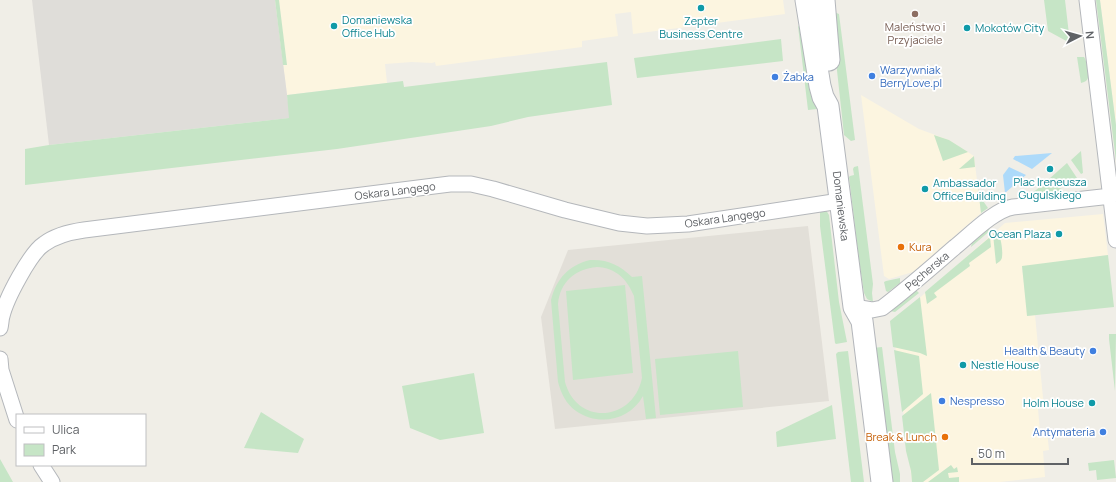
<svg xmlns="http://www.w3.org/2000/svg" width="1116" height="482" viewBox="0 0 1116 482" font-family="Manrope,sans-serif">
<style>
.commercial{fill:#fcf5e0}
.industrial{fill:#dfddd9}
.education{fill:#e2dfd8}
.green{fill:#c6e5c6;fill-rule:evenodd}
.water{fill:#addafa}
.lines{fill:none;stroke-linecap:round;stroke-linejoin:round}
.street-casing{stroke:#b4b7bb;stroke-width:17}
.secondary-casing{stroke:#b3b6bb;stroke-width:23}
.street{stroke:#fff;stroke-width:15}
.secondary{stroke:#fff;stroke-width:21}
.culture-dot{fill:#0f9aa8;stroke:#fff;stroke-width:1.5}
.education-dot{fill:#8d6e63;stroke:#fff;stroke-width:1.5}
.shop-dot{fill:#3f7fe0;stroke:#fff;stroke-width:1.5}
.food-dot{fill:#e8710a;stroke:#fff;stroke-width:1.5}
.labels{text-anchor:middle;stroke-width:3.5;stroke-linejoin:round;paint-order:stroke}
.culture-label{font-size:11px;fill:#0d838f;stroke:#fff;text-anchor:start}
.education-label{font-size:11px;fill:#785e54;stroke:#fff}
.shop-label{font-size:11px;fill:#366cbe;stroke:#fff;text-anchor:start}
.street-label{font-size:11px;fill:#5f6266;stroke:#fff}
.food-label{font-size:11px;fill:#c56008;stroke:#fff;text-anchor:start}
</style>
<rect width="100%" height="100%" fill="#f0eee7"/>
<path class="commercial" d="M275 0H783L785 14 633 34 631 12 615 14 618 36 582 41V47L436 66 435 62 432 63 412 62 385 64 387 83 287 95Z
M1100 0H1116V125Z
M861 95 919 129 949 140 974 156 981 213 913 272 889 279 884 276Z
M1103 214 1108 255 1022 267 1028 316 1035 315 1044 408 1038 409 1040 431H1047L1049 450 1043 451 1045 477 1000 482H912L892 320 923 295 1005 223Z"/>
<path class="industrial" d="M32 0H275L290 118 49 145Z"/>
<path class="education" d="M808 226 829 401 555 429 541 317 568 250Z"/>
<path class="green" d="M275 0H279L287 65H283Z
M1044 0H1065L1070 43 1048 31Z
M1096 0H1100L1116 125V161Z
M834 12 839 14 855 140 851 141 844 135 835 52Z
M798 26 801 28 812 62 817 109 808 110Z
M781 39 783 61 637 78 634 58Z
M1077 57H1084C1087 61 1090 76 1087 80 1085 82 1083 82 1081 83Z
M607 62 612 105 528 117 491 126 337 149 25 185V149L49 145 289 118 287 95 403 81 404 87Z
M934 135 949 140 968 152 943 161Z
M1081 151 1083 173 1081 174 1071 160Z
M974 156 975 167 959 169Z
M1067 163 1077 178 1065 187 1049 179Z
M858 166 873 284 872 293 873 302 867 299 864 293 859 260 849 177 850 176 854 175 853 169 854 167Z
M1046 182 1062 189 1060 191 1031 194Z
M978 188 981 198 988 208 981 213Z
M820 208 826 210 829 215 839 302 847 342 836 344 835 343 820 226Z
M986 229H992L971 247 972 242Z
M996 231C1001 235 1003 250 1002 257 1002 260 999 262 996 264L993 234Z
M990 237 991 247 969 263 970 266 934 293 937 297 927 304 925 292Z
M1108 255 1114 307 1027 316 1022 266Z
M590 260C607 259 620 265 632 277L642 276 656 418 646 419 643 396C630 420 599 427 576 411 566 404 561 393 558 382L551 300C556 279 569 265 590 260ZM597 267C616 268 627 279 634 296L642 378C633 422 577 426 565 382L558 304C560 282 575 269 597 267Z
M900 278V283L888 292 886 291 884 282 886 281Z
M625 285 633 373 573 380 566 291Z
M916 290 919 293 895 312 890 311Z
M920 297 927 356 920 353 893 347 890 321Z
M1109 334H1116L1115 391 1109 339Z
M882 347 895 452 900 474V482H888L872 348Z
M894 350 919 356 923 394 902 412Z
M738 351 743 407 660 415 655 359Z
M848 351 864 482H851L836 354 838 352Z
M474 373 484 433 440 440 410 428 402 386Z
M931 393 939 470 923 482H912L911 471 906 451 902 416Z
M832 405 836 439 777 447 776 432Z
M261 412 304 439 298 453 244 448Z
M0 459 13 482H0Z
M1114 460 1116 478 1097 480 1096 470 1089 471 1088 463Z
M951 465 954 469 957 467 958 472 948 473 949 478 959 477V482H928Z"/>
<path class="water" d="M1052 153 1032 169 1013 159 1015 156Z
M1009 167 1026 175 1005 193 1003 175Z"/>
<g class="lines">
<g class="street-casing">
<path id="street" d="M1087 0 1116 240
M854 307 872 310 882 308C907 289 931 268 955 247 970 235 994 210 1013 207L1111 196
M0 328C1 324 1 319 2 316 6 299 30 253 44 244 56 235 70 232 84 230L450 184H471L493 189 565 210 619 223 647 226 688 224 840 201
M0 359 1 370 17 420
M41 465 52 482"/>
</g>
<g class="secondary-casing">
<path id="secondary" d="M806 0 820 86 823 97 828 106 854 307 862 321 882 482
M824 0 829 60"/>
</g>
<use href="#street" class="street"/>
<use href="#secondary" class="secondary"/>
</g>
<g class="culture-dot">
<circle cx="701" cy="8" r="4"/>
<circle cx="334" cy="26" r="4"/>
<circle cx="967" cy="28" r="4"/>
<circle cx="1050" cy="169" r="4"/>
<circle cx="925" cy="189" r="4"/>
<circle cx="1059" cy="234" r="4"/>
<circle cx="963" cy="365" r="4"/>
<circle cx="1092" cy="403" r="4"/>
</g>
<circle class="education-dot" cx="915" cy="14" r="4"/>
<g class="shop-dot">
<circle cx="872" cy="76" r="4"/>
<circle cx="775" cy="77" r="4"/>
<circle cx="1093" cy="351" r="4"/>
<circle cx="942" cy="401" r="4"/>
<circle cx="1103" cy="432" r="4"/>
</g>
<g class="food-dot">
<circle cx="901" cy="247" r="4"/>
<circle cx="945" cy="437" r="4"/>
</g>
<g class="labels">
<g class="culture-label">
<text x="342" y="24">Domaniewska<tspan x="342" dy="13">Office Hub</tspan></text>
<text x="701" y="25" text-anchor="middle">Zepter<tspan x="701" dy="13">Business Centre</tspan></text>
<text x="975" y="32">Mokotów City</text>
<text x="1050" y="186" text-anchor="middle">Plac Ireneusza<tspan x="1050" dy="13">Gugulskiego</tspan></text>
<text x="933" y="187">Ambassador<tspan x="933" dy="13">Office Building</tspan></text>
<text x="1051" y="238" text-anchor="end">Ocean Plaza</text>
<text x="971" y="369">Nestle House</text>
<text x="1084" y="407" text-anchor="end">Holm House</text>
</g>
<g class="education-label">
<text x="915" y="31">Maleństwo i<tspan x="915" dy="13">Przyjaciele</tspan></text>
</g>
<g class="shop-label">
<text x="880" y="74">Warzywniak<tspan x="880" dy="13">BerryLove.pl</tspan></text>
<text x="783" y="81">Żabka</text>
<text x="1085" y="355" text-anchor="end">Health &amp; Beauty</text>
<text x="950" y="405">Nespresso</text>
<text x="1095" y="436" text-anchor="end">Antymateria</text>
</g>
<g class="street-label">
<text transform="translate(395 191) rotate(-7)" y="4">Oskara Langego</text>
<text transform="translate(841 206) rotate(83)" y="4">Domaniewska</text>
<text transform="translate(725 218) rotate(-8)" y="4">Oskara Langego</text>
<text transform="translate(927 271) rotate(-40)" y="4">Pęcherska</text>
</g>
<g class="food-label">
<text x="909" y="251">Kura</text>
<text x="937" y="441" text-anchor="end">Break &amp; Lunch</text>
</g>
</g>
<rect x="16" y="414" width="130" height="52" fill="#ffffff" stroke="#bfc0c2"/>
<rect x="24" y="427" width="20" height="6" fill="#ffffff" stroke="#bfc0c2"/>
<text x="52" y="434" font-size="12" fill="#5f6266">Ulica</text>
<rect x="24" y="444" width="20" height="12" fill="#c6e5c6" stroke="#bfc0c2"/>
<text x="52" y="454" font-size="12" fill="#5f6266">Park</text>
<g transform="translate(1080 36) rotate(84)" stroke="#ffffff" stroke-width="3" paint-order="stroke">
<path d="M0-3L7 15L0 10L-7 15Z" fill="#5f6266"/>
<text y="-6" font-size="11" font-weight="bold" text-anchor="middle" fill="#5f6266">N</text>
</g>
<path d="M972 458v6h96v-6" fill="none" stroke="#5f6266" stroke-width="2"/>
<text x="978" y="458" font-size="12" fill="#5f6266" stroke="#ffffff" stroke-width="3" paint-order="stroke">50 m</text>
</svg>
